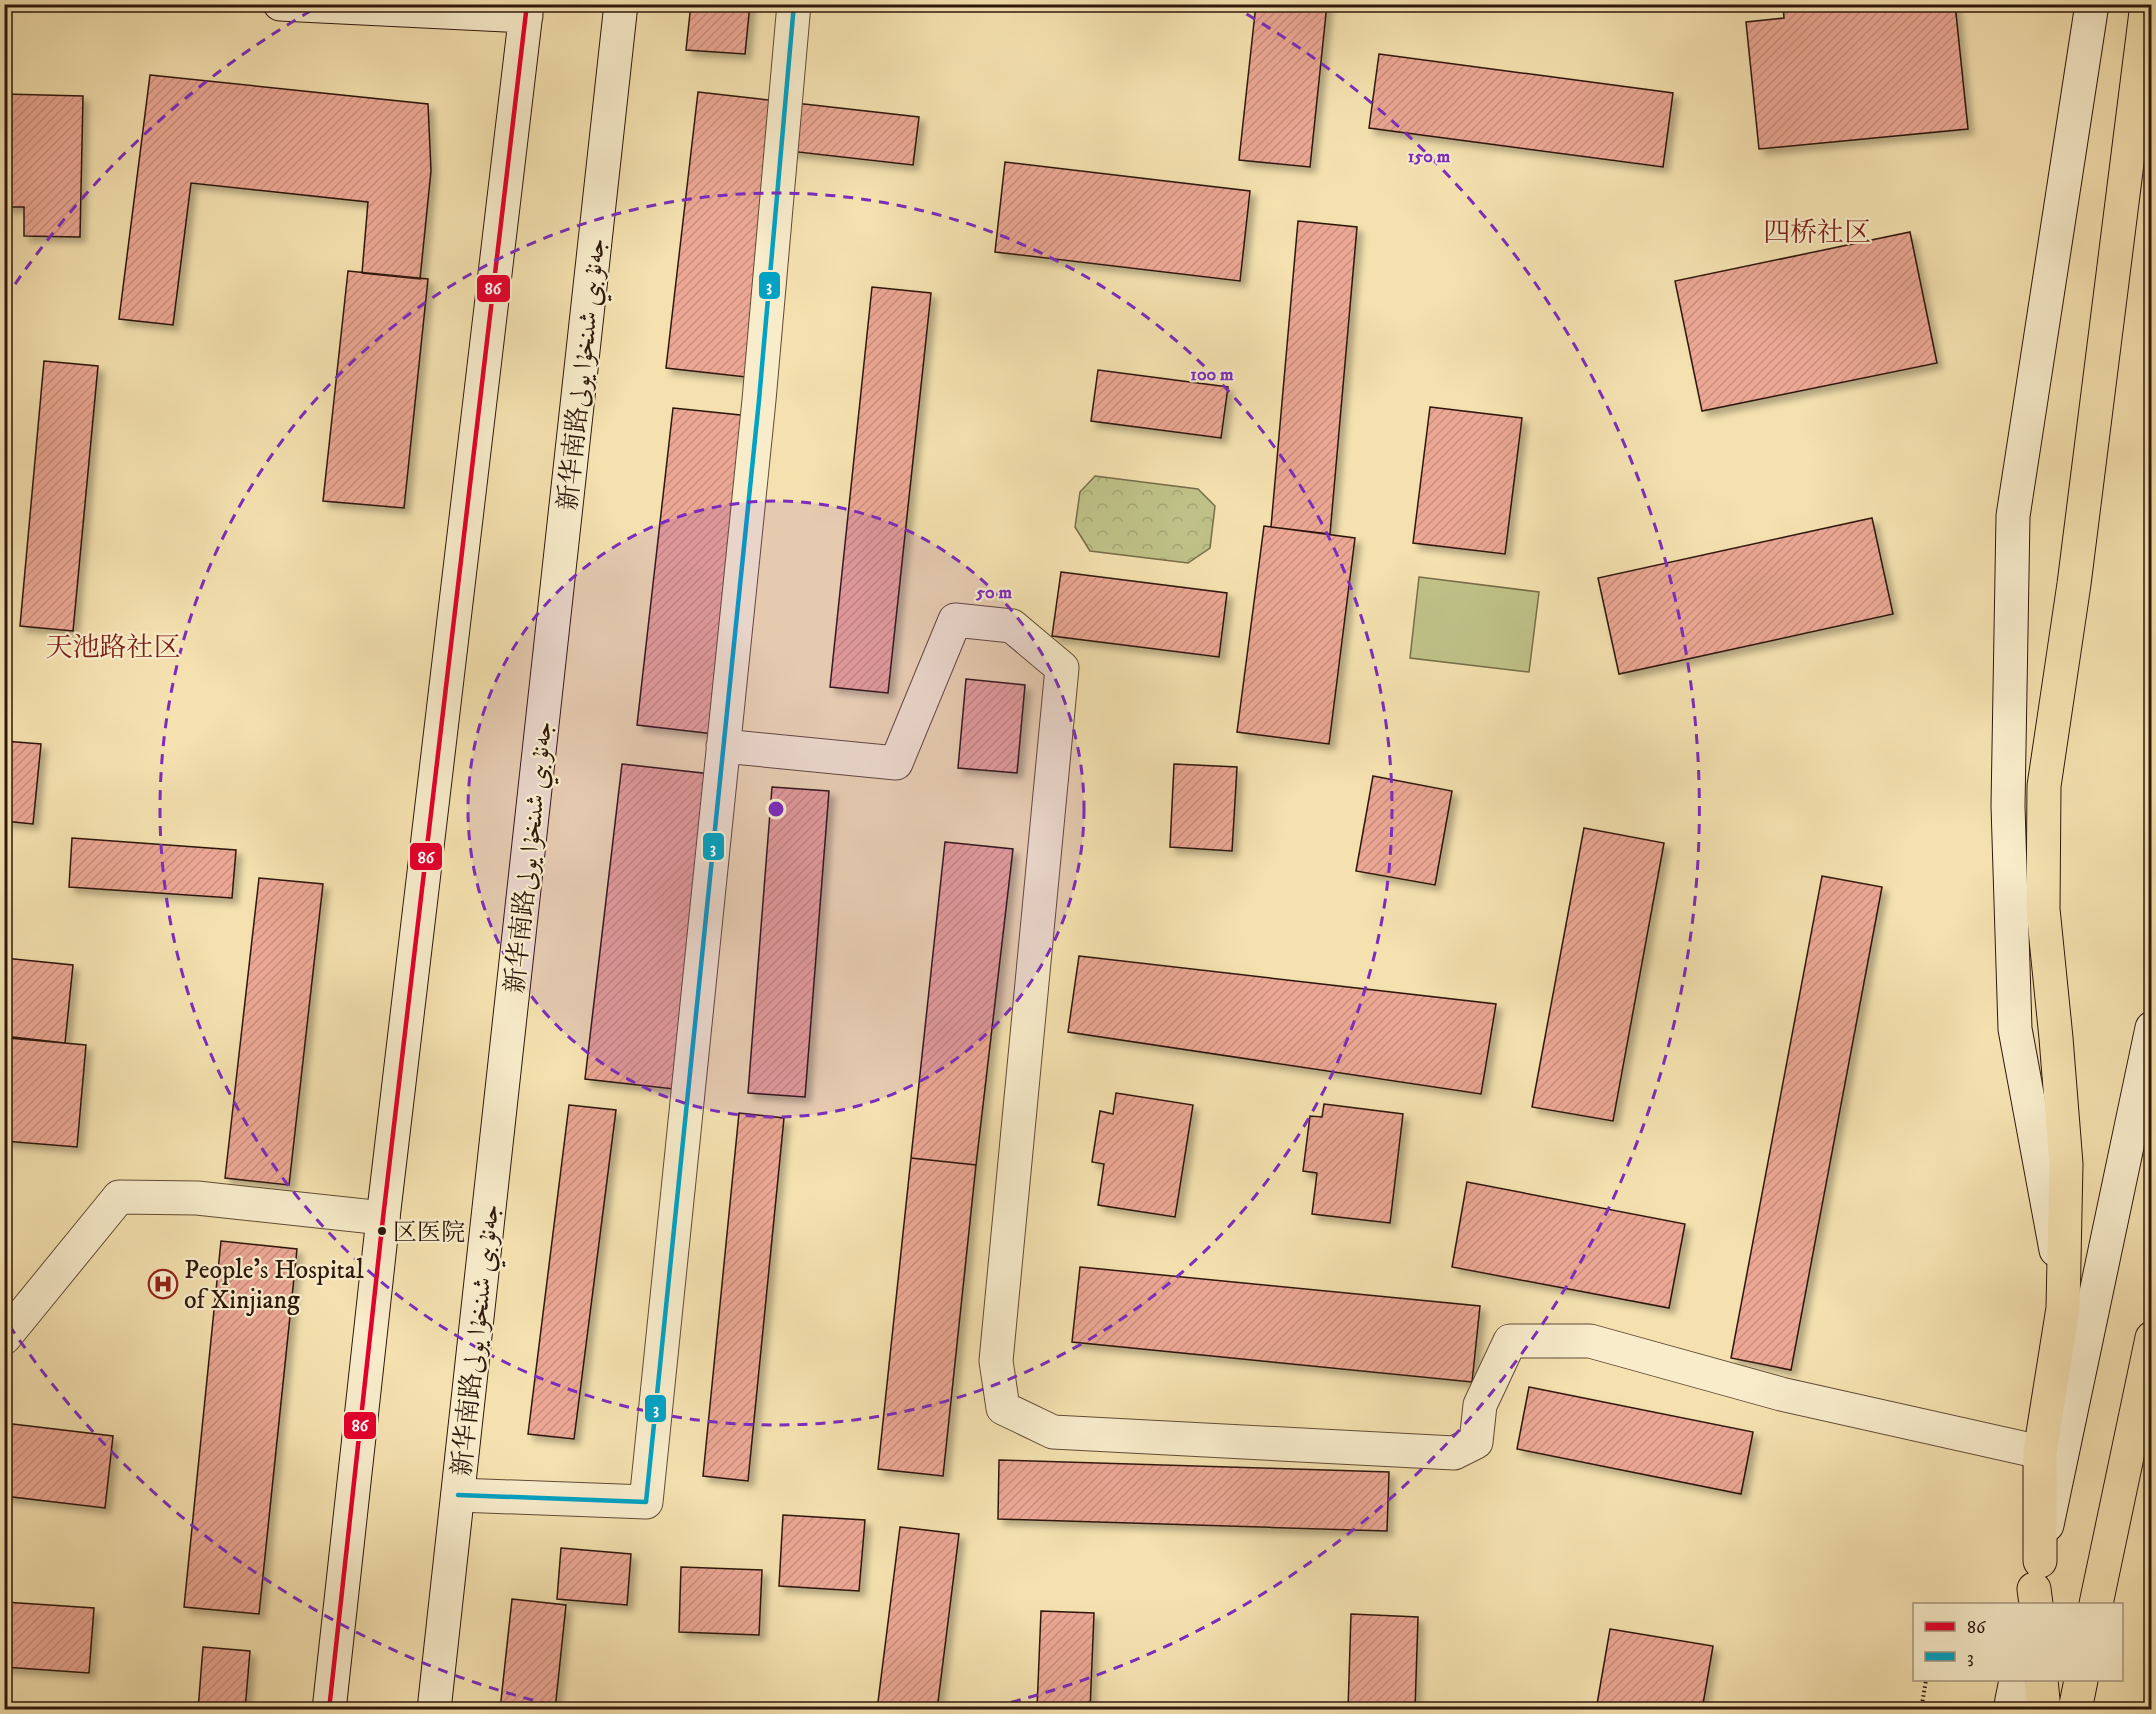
<svg xmlns="http://www.w3.org/2000/svg" width="2156" height="1714" viewBox="0 0 2156 1714" font-family="'IM FELL DW Pica',Amiri,'Noto Serif SC',serif">
<style>
.park{fill:url(#park-crowns);stroke:#766d4a;stroke-width:1.5}
.pitch{fill:#bfc288;stroke:#766d4a;stroke-width:1.5}
.building{fill:url(#building-hatch);stroke:#2e180c;stroke-width:1.5;filter:url(#shadow)}
.lines{fill:none;stroke-linecap:round;stroke-linejoin:round}
.street-casing{stroke:#604a35;stroke-width:35}
.secondary-casing{stroke:#2e180c;stroke-width:35}
.highway-casing{stroke:#2e180c;stroke-width:35}
.path{stroke:#2e180c;stroke-width:4;stroke-dasharray:1.5 3;stroke-linecap:butt}
.street{stroke:#f8eccb;stroke-width:33}
.secondary{stroke:#f8eccb;stroke-width:33}
.highway{stroke:#f4e1af;stroke-width:33}
.bus-1-casing{stroke:#f8eccb;stroke-width:9}
.bus-2-casing{stroke:#f8eccb;stroke-width:9}
.bus-1{stroke:#e4002b;stroke-width:4.5}
.bus-2{stroke:#02a2c4;stroke-width:4.5}
.ring{fill:none;stroke:#7b2cbf;stroke-width:3;stroke-dasharray:10 8}
.bus-dot{fill:#2e180c;stroke:#f8eccb;stroke-width:2}
.labels{text-anchor:middle;stroke-width:4.5;stroke-linejoin:round;paint-order:stroke}
.bus-label{font-size:24px;fill:#2e180c;stroke:#f8eccb;text-anchor:start}
.street-label{font-size:26px;fill:#2e180c;stroke:#f8eccb}
.poi-label{font-size:26px;fill:#2e180c;stroke:#f8eccb;text-anchor:start}
.neighbourhood-label{font-size:27px;fill:#7a1f14;stroke:#f8eccb}
.centre{fill:#7b2cbf;stroke:#f8eccb;stroke-width:3}
.ring-label{font-size:18px;text-anchor:middle;font-weight:bold;fill:#7b2cbf;stroke:#f8eccb;stroke-width:4.5;stroke-linejoin:round;paint-order:stroke}
.line-badge{stroke:#f8eccb;stroke-width:2}
.badge-label{font-size:16px;text-anchor:middle;font-weight:bold;fill:#fff}
</style>
<defs>
<pattern id="park-crowns" width="20" height="18" patternUnits="userSpaceOnUse" patternTransform="scale(1.5)"><rect width="20" height="18" fill="#bfc288"/><path d="M2 6a3 3 0 1 1 6 0M12 15a3 3 0 1 1 6 0" fill="none" stroke="#a4a674"/></pattern>
<pattern id="building-hatch" width="6" height="6" patternUnits="userSpaceOnUse" patternTransform="scale(1.5)"><rect width="6" height="6" fill="#eba794"/><path d="M-1 1l2-2M0 6l6-6M5 7l2-2" fill="none" stroke="#ca8f7e"/></pattern>
<filter id="shadow"><feDropShadow dx="5.5" dy="5.5" stdDeviation="3" flood-color="#0004"/></filter>
</defs>
<rect width="100%" height="100%" fill="#f4e1af"/>
<filter id="stains"><feTurbulence type="fractalNoise" baseFrequency=".00333" numOctaves="4"/><feColorMatrix values="0 0 0 0 .2 0 0 0 0 .09 0 0 0 0 .02 0 0 0 .5 -.17"/></filter>
<radialGradient id="worn" r=".72"><stop offset=".6" stop-color="#630" stop-opacity="0"/><stop offset="1" stop-color="#630" stop-opacity=".3"/></radialGradient>
<path class="park" d="M1095 476 1198 489 1215 506 1210 548 1188 563 1090 551 1075 527 1080 492Z"/>
<path class="pitch" d="M1419 577 1539 592 1529 672 1410 658Z"/>
<path class="building" d="M691 4H750L745 54 686 50Z
M1256 4H1327L1310 167 1239 160Z
M1783 4H1955L1968 129 1759 149 1746 22 1784 18Z
M1379 54 1673 93 1663 167 1369 128Z
M150 75 428 104 431 171 420 279 362 273 368 202 191 183 173 325 119 319Z
M698 92 919 117 913 165 772 149 746 377 666 368Z
M4 94 83 96 80 237 24 236V207H4Z
M1005 162 1250 191 1240 281 995 252Z
M1298 221 1357 227 1330 534 1271 527Z
M1910 232 1937 363 1702 411 1675 281Z
M348 271 428 279 404 508 323 501Z
M872 287 931 293 888 693 830 687Z
M44 361 98 366 73 631 20 626Z
M1098 370 1228 387 1221 438 1091 421Z
M1430 407 1522 418 1505 554 1413 543Z
M673 408 750 416 714 734 637 725Z
M1872 518 1893 614 1619 674 1598 578Z
M1264 526 1355 538 1329 744 1237 732Z
M1061 572 1227 593 1219 657 1052 636Z
M966 679 1025 685 1017 773 958 768Z
M4 741 41 744 33 824 4 821Z
M622 764 711 774 674 1089 585 1079Z
M1174 764 1237 767 1232 851 1170 847Z
M1373 776 1452 791 1435 885 1356 871Z
M772 787 829 791 805 1097 748 1093Z
M1584 828 1664 843 1613 1121 1532 1107Z
M72 838 236 850 232 898 69 887Z
M945 842 1013 849 976 1165 911 1158Z
M1822 876 1882 887 1791 1370 1731 1358Z
M259 878 323 884 289 1185 225 1178Z
M1079 956 1496 1004 1481 1094 1068 1032Z
M4 958 73 965 65 1043 4 1036Z
M8 1038 86 1045 77 1147 4 1141V1076Z
M1116 1093 1193 1105 1175 1217 1098 1205 1104 1164 1092 1162 1100 1111 1113 1114Z
M1324 1104 1403 1114 1390 1223 1312 1214 1317 1173 1303 1171 1310 1116 1322 1117Z
M569 1105 616 1110 574 1439 528 1434Z
M739 1113 784 1118 748 1481 703 1476Z
M911 1158 976 1165 943 1476 878 1469Z
M1467 1182 1685 1224 1669 1308 1452 1267Z
M221 1241 297 1249 259 1614 184 1607Z
M1080 1267 1480 1306 1472 1382 1072 1342Z
M1529 1387 1753 1432 1741 1494 1517 1449Z
M4 1423 113 1436 105 1508 4 1496Z
M999 1460 1389 1472 1387 1531 998 1519Z
M783 1515 865 1520 859 1591 779 1586Z
M900 1527 959 1534 937 1710H877Z
M561 1548 631 1554 627 1605 557 1599Z
M681 1567 762 1570 759 1635 679 1632Z
M512 1599 566 1605 555 1710H500Z
M4 1602 94 1608 89 1673 4 1667Z
M1041 1611 1094 1613 1090 1710 1037 1709Z
M1351 1614 1418 1617 1415 1710H1348Z
M1610 1629 1713 1646 1702 1710H1596Z
M203 1647 250 1651 245 1710H198Z"/>
<g class="lines">
<g class="street-casing">
<path id="street" d="M723 746 896 763 955 620 1012 626 1062 668 996 1361 1003 1408 1053 1432 1454 1453 1476 1442 1480 1405 1510 1341H1590L1781 1394 2040 1452
M4 1338 119 1197 197 1198 383 1218
M458 1495 646 1502 759 400 794 4"/>
</g>
<g class="secondary-casing">
<path id="secondary" d="M280 4 526 16
M2056 1250 2015 1029 2008 806 2013 516 2092 4
M2047 1525 2152 1028
M329 1710 383 1218 527 4
M434 1710 621 4
M2010 1710 2016 1680"/>
</g>
<g class="highway-casing">
<path id="highway" d="M2040 1561V1452L2063 1308 2066 1164 2056 1038 2043 909 2044 786 2074 584 2147 4
M2034 1589 2036 1604
M2096 1604 2152 1338
M2041 1680 2044 1710
M2075 1710 2081 1680"/>
</g>
<path class="path" d="M1921 1710 1926 1680"/>
<use href="#street" class="street"/>
<use href="#secondary" class="secondary"/>
<use href="#highway" class="highway"/>
<g class="bus-1-casing">
<path id="bus-1" d="M329 1710 383 1218 527 4"/>
</g>
<g class="bus-2-casing">
<path id="bus-2" d="M458 1495 646 1502 759 400 794 4"/>
</g>
<use href="#bus-1" class="bus-1"/>
<use href="#bus-2" class="bus-2"/>
</g>
<circle cx="776" cy="809" r="308" fill="#7b2cbf" fill-opacity=".12"/>
<g class="ring">
<circle cx="776" cy="809" r="308"/>
<circle cx="776" cy="809" r="616"/>
<path d="M568 1709A924 924 0 0 1 5 1319M5 299A924 924 0 0 1 321 5M1231 5A924 924 0 0 1 984 1709"/>
</g>
<defs>
<g id="hospital-ring" transform="scale(1.5)"><circle r="9.5" fill="#f8eccb" stroke="#8f2418" stroke-width="1.5"/><path d="M-5-5h3v3.5h4V-5h3V5h-3V1.5h-4V5h-3Z" fill="#8f2418"/></g>
</defs>
<g fill-rule="evenodd">
<use href="#hospital-ring" x="163" y="1284"/>
</g>
<circle class="bus-dot" cx="382" cy="1231" r="5"/>
<g class="labels">
<g class="bus-label">
<text x="393" y="1240">区医院</text>
</g>
<g class="street-label">
<text transform="translate(581 374) rotate(-84)" y="9">新华南路جەنۇبىي شىنخۇا يولى</text>
<text transform="translate(528 857) rotate(-84)" y="9">新华南路جەنۇبىي شىنخۇا يولى</text>
<text transform="translate(475 1340) rotate(-84)" y="9">新华南路جەنۇبىي شىنخۇا يولى</text>
</g>
<g class="poi-label">
<text x="184" y="1278">People's Hospital<tspan x="184" dy="30">of Xinjiang</tspan></text>
</g>
<g class="neighbourhood-label">
<text x="1817" y="241">四桥社区</text>
<text x="113" y="656">天池路社区</text>
</g>
</g>
<circle cx="776" cy="809" r="9" class="centre"/>
<g class="ring-label">
<text x="1429" y="162">150 m</text>
<text x="1212" y="380">100 m</text>
<text x="994" y="598">50 m</text>
</g>
<g class="line-badge">
<rect x="758" y="271" width="23" height="29" rx="6" fill="#02a2c4"/>
<rect x="476" y="274" width="35" height="29" rx="6" fill="#e4002b"/>
<rect x="702" y="832" width="23" height="29" rx="6" fill="#02a2c4"/>
<rect x="409" y="842" width="34" height="29" rx="6" fill="#e4002b"/>
<rect x="644" y="1394" width="23" height="29" rx="6" fill="#02a2c4"/>
<rect x="343" y="1411" width="34" height="29" rx="6" fill="#e4002b"/>
</g>
<g class="badge-label">
<text x="769" y="291">3</text>
<text x="493" y="294">86</text>
<text x="713" y="853">3</text>
<text x="426" y="863">86</text>
<text x="656" y="1414">3</text>
<text x="360" y="1431">86</text>
</g>
<rect width="2156" height="1714" fill="none" stroke="#f4e1af" stroke-width="24"/>
<rect x="6" y="6" width="2144" height="1702" fill="none" stroke="#2e180c" stroke-width="3"/>
<rect x="12" y="12" width="2132" height="1690" fill="none" stroke="#2e180c" stroke-width="1.5"/>
<rect x="1913" y="1603" width="210" height="78" fill="#f8eccb" stroke="#a7977f" stroke-width="1.5"/>
<rect x="1925" y="1622" width="30" height="9" fill="#e4002b" stroke="#a7977f" stroke-width="1.5"/>
<text x="1967" y="1633" font-size="18" fill="#2e180c">86</text>
<rect x="1925" y="1652" width="30" height="9" fill="#02a2c4" stroke="#a7977f" stroke-width="1.5"/>
<text x="1967" y="1663" font-size="18" fill="#2e180c">3</text>
<rect width="100%" height="100%" filter="url(#stains)"/>
<rect width="100%" height="100%" fill="url(#worn)"/>
</svg>
